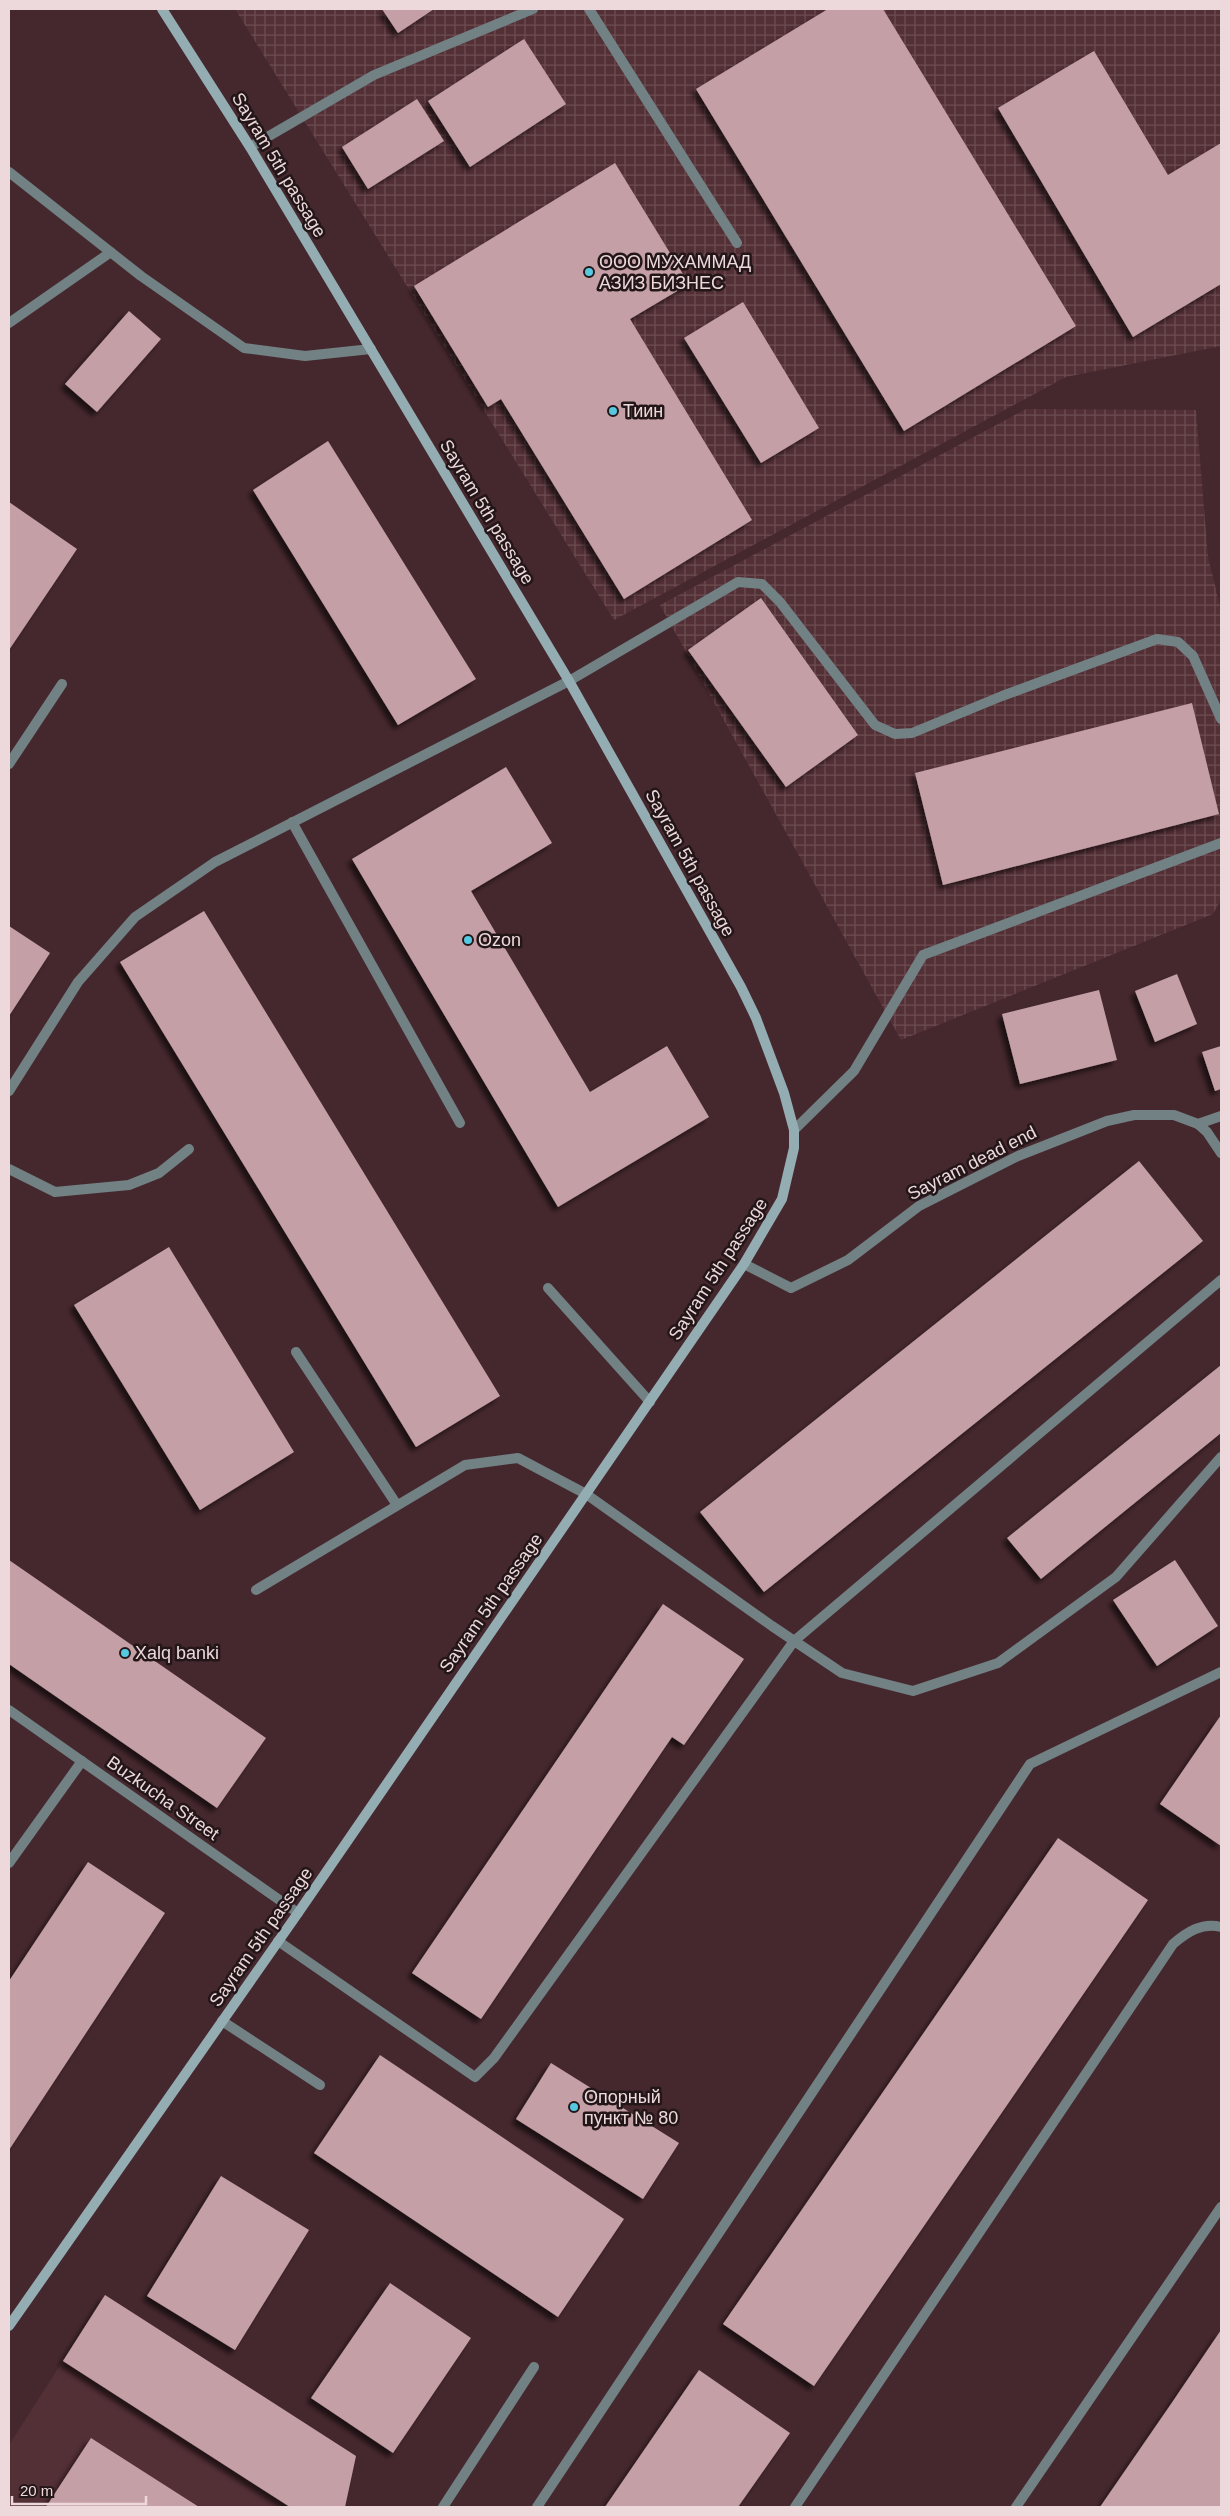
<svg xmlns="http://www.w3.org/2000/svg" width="1230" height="2516" viewBox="0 0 1230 2516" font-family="Arial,sans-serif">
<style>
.built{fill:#532f36}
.industrial{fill:url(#industrial-grid)}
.building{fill:#c4a0a6;filter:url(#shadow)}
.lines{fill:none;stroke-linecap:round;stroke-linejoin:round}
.lane{stroke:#718184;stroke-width:10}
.street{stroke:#718184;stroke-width:10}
.secondary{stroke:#93adb3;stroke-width:10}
.poi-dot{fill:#56c9e1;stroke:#231618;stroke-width:2}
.labels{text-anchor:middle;stroke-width:5;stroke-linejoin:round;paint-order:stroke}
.street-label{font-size:18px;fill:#edd9dc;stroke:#231618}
.poi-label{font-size:18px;fill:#edd9dc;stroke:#231618;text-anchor:start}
</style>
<defs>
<pattern id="industrial-grid" width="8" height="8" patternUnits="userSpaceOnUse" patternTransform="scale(1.25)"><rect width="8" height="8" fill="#532f36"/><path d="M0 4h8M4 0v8" fill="none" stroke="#6c4d52"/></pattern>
<filter id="shadow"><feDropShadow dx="-4.5" dy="4.5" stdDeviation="2.5" flood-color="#0009"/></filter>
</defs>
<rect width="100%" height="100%" fill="#45282e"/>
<path class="built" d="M105 2295 356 2456 345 2507H9V2445Z"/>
<path class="industrial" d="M235 9H1221V346L1066 377 614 620Z
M1026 409 1196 410 1208 557 1221 610V900L1213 914 901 1040 660 605Z"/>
<path class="building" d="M382 9H434L398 33Z
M828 9H883L1076 326 904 431 696 89Z
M524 39 566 104 470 167 428 101Z
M1094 51 1168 175 1221 143V284L1133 337 998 108Z
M417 99 444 141 368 189 342 147Z
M615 163 689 284 630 319 752 520 624 599 501 399 488 407 414 286Z
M743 302 819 428 761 463 684 338Z
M129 311 161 339 97 412 65 384Z
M328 441 476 679 398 725 253 490Z
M9 502 77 549 9 650Z
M761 598 858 735 786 787 688 650Z
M1192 703 1219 814 943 885 915 773Z
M506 767 552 843 471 891 590 1092 667 1046 709 1117 558 1207 352 859Z
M204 911 500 1396 416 1447 120 962Z
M9 926 50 953 9 1016Z
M1177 974 1197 1024 1155 1042 1135 991Z
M1099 990 1117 1060 1020 1084 1002 1014Z
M1221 1046V1089L1215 1091 1202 1052Z
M1139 1161 1203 1241 764 1592 700 1512Z
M169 1247 294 1452 200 1510 74 1305Z
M1221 1365V1433L1041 1579 1007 1538Z
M9 1560 266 1738 217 1808 9 1664Z
M1175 1560 1218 1626 1157 1666 1113 1600Z
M663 1604 744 1659 684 1745 672 1737 481 2019 412 1973Z
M1221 1715V1846L1160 1804Z
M1058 1838 1148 1900 814 2386 723 2324Z
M88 1862 165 1913 9 2150V1981Z
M380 2055 624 2219 558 2317 314 2153Z
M551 2063 679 2143 643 2199 516 2119Z
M221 2176 309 2230 235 2350 147 2296Z
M390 2283 471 2338 393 2453 311 2398Z
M105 2295 356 2456 345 2507H290L63 2361Z
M1221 2330V2507H1100L1171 2404Z
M699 2370 790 2433 738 2507H605Z
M91 2438 199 2507H46Z"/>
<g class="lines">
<path class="lane" d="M589 9 737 243
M250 147 374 75 533 9
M9 172 141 276 244 348 305 356 371 349
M9 323 111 252
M9 764 62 684
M292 822 460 1123
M9 1091 78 982 135 917 215 862 569 681 738 582 762 584 780 602 875 725 895 734 912 733 1002 696 1157 639 1178 642 1193 656 1221 719
M1198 1124 1221 1116
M794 1130 854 1071 923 955 1221 843
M9 1169 55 1192 129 1185 159 1173 189 1149
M548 1288 650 1402
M296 1352 397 1505
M256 1590 465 1465 518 1458 586 1494 772 1626 842 1673 913 1691 998 1663 1116 1577 1221 1457
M9 1863 82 1761
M278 1941 475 2077 494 2058 794 1641 1221 1280
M222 2021 320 2085
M443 2507 534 2367
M537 2507 1030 1764 1221 1672
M795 2507 1173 1944C1187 1932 1202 1922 1221 1927
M1016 2507 1221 2207"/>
<path class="street" d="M744 1264 791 1288 848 1260 919 1206 1018 1156 1107 1121 1134 1115H1174L1198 1124 1207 1132 1221 1153
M9 1710 298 1913"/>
<path class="secondary" d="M9 2326 298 1913 744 1264 782 1199 794 1148V1130L784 1093 756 1018 741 987 569 681 250 147 162 9"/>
</g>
<g class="poi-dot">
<circle cx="589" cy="272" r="5"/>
<circle cx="613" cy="411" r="5"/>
<circle cx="468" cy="940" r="5"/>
<circle cx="125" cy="1653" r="5"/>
<circle cx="574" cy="2107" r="5"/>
</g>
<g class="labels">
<g class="street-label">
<text transform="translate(279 165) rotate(59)" y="6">Sayram 5th passage</text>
<text transform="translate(487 512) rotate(59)" y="6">Sayram 5th passage</text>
<text transform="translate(690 863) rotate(61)" y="6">Sayram 5th passage</text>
<text transform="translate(972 1163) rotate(-27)" y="6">Sayram dead end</text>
<text transform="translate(718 1269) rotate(-57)" y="6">Sayram 5th passage</text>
<text transform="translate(491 1603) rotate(-55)" y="6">Sayram 5th passage</text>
<text transform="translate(163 1798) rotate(35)" y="6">Buzkucha Street</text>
<text transform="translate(261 1937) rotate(-55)" y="6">Sayram 5th passage</text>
</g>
<g class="poi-label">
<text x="599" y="268">ООО МУХАММАД<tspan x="599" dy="21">АЗИЗ БИЗНЕС</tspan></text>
<text x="623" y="417">Тиин</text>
<text x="478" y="946">Ozon</text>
<text x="135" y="1659">Xalq banki</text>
<text x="584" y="2103">Опорный<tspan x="584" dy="21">пункт № 80</tspan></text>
</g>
</g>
<rect width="1230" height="2516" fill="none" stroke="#edd9dc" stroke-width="20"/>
<path d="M12 2496v8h134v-8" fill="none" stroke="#edd9dc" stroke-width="2.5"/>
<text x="20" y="2496" font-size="15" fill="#edd9dc" stroke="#231618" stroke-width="4" paint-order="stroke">20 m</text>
</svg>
